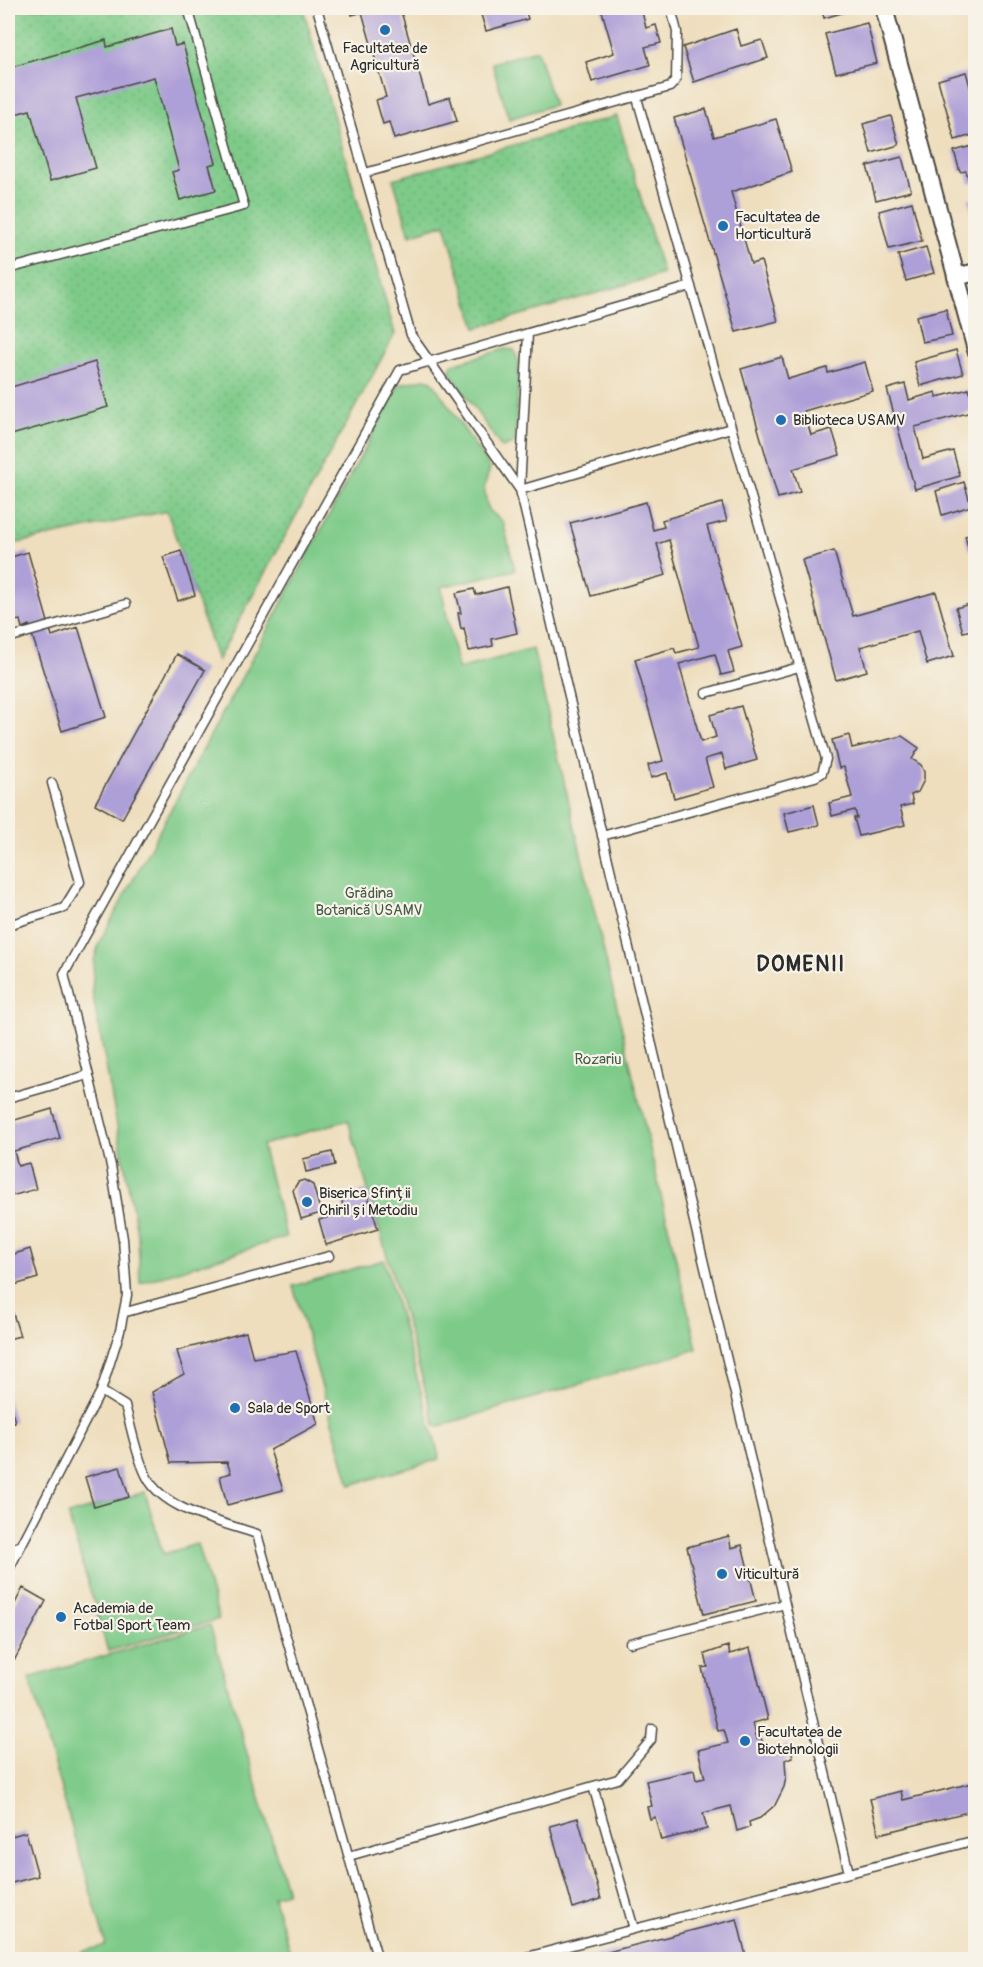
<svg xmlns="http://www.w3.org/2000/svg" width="983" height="1967" viewBox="0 0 983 1967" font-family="Pangolin,sans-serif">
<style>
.green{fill:#7ecb89;stroke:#547b5a;stroke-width:1.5}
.park{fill:url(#park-dots);stroke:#547b5a;stroke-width:1.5}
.building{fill:#ad9fd7}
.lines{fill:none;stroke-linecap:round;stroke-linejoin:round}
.lane-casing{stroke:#484641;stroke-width:11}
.street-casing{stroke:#484641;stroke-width:20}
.lane{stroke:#fff;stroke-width:8}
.street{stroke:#fff;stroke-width:16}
.poi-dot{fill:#1f6fb2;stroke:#f7f3e8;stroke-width:2}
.labels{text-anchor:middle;stroke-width:4.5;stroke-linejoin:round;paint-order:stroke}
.poi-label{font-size:15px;fill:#2b2b2b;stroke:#f7f3e8;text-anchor:start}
.park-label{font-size:15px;fill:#445b47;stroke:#f7f3e8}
.district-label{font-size:21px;font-weight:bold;letter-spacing:1.5px;fill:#2b2b2b;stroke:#f7f3e8}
</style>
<defs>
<pattern id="park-dots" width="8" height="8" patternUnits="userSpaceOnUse" patternTransform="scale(1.5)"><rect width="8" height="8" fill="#7ecb89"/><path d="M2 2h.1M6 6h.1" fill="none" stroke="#6dae76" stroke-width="1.8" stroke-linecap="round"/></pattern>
</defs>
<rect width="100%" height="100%" fill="#f7f3e8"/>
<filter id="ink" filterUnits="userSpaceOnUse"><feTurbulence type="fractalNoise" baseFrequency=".0167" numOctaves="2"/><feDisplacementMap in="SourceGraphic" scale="12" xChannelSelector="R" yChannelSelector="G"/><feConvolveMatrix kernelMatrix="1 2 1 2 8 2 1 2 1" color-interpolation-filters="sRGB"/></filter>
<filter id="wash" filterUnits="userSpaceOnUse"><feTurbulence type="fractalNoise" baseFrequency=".008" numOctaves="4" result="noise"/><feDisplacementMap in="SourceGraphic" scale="24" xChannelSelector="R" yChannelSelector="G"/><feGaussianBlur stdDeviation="1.35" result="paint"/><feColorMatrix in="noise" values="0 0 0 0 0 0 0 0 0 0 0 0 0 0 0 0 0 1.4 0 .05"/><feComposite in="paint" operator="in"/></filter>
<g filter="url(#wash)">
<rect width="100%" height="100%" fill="#eedebd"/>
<path class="green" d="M537 50 554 105 509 119 492 63Z
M505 349 514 350 519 363 515 443 502 448 450 373V369L453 364Z
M424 379 432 381 490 468 484 487 487 505 490 511 503 522 515 570 441 587 458 669 533 649 697 1349 436 1427 348 1120 262 1145 286 1237 140 1283 138 1238 92 991 94 961 99 943 398 387 401 384Z
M384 1260 440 1459 350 1485 293 1286Z
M145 1492 163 1554 197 1544 219 1619 108 1651 68 1515Z
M210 1625 287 1892 273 1896 292 1959H84L82 1952 106 1945 29 1678Z"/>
<path class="park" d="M8 8H303L395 334 217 661 167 511 8 545Z
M617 116 663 274 476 328 445 224 410 235 393 179Z"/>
<g id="blocks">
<path class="building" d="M350 8H400L428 104 450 97 457 121 394 139 389 122 383 124 376 100 386 97 362 12 352 15Z
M479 8H525L528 19 486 31Z
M601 8H641L646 28 656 25 661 43 645 47 650 65 592 82 586 62 614 53Z
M821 8H859L824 18Z
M867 23 877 63 836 73 825 34Z
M171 29 175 46 183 44 216 163 209 165 216 190 180 200 172 172 179 170 154 77 76 98 96 168 50 181 30 110 8 116V68L106 40 107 47Z
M736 29 741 46 762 40 768 58 694 82 683 47Z
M966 72 976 107V134L955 140 938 80Z
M706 109 714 137 776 119 792 172 731 192 751 264 761 261 778 321 736 332 674 118Z
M891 116 899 145 871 153 863 124Z
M976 145V182L970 184 966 171 960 172 954 151Z
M902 157 911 191 876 200 867 166Z
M976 197V223H975L968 199Z
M912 202 922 241 889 249 879 211Z
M926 247 934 273 906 281 898 255Z
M946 309 952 336 922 342 916 316Z
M956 350 963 374 920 386 914 362Z
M782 357 788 379 827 368 828 373 865 362 873 391 804 411 811 435 832 429 840 455 793 469 800 492 778 498 741 369Z
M95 362 108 407 8 436V388Z
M905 384 909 400 936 392 937 397 969 389 975 411 915 427 923 459 953 451 960 476 915 489 887 389Z
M964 482 971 506 942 515 936 491Z
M646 502 653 530 664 527 662 520 722 503 727 521 707 526 742 647 728 651 734 672 721 675 715 654 679 664 701 742 716 737 710 715 741 706 757 760 726 769 722 754 705 759 713 787 674 798 667 773 651 778 648 765 663 761 635 659 674 648 676 653 699 647 669 540 657 544 666 575 591 596 570 523Z
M976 533V548L969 550 965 536Z
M181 551 195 595 178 601 163 557Z
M834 551 853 616 936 592 954 656 927 664 918 631 860 647 867 671 836 680 802 560Z
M28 552 52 636 78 627 106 717 62 731 29 625 22 628 20 620 14 621 8 597V558Z
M507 587 517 633 492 639 493 646 469 651 464 628 461 629 458 613H461L456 593 474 589 476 595Z
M976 602V629L963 632 956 608Z
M177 654 205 670 122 819 95 804Z
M849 735 852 748 902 736 919 748 912 759 921 765 924 772V780L918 792 911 795 913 804 900 807 905 825 859 836 854 818H857L855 810 832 816 829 803 852 797 844 767 839 768 832 740Z
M814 805 819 825 789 832 784 813Z
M52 1109 60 1138 14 1151 18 1166 29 1163 36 1189 8 1197V1122Z
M332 1152 335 1165 306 1172 303 1159Z
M304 1180 313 1185 321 1213 301 1219 293 1190 298 1182Z
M366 1190 378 1229 326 1245 319 1220 345 1212 341 1198Z
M30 1249 38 1278 8 1287V1256Z
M10 1304 20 1336 8 1339V1305Z
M246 1332 253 1358 296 1351 318 1424 270 1450 283 1490 227 1505 220 1476 231 1473 227 1462 171 1463 152 1392 184 1374 177 1351Z
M8 1399 15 1422 8 1424Z
M120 1467 129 1497 94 1507 85 1477Z
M729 1536 731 1548 742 1545 756 1601 704 1614 687 1547Z
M23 1588 46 1601 15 1659 8 1655V1617Z
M728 1646 730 1654 750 1648 768 1719 753 1723 757 1739 761 1738 765 1750 790 1745 793 1757 785 1760 786 1777 784 1787 775 1805 760 1818 749 1822 750 1827 737 1831 731 1806 703 1813 707 1829 661 1840 655 1817 650 1819 647 1807 652 1806 646 1781 694 1770 696 1780 705 1778 698 1750 728 1743 724 1730 718 1731 702 1668 708 1667 705 1654Z
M976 1782V1810L879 1834 870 1799 901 1791 903 1800Z
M578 1818 601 1899 573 1908 550 1826Z
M26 1832 38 1876 8 1884V1837Z
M737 1919 747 1960H580V1959Z"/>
</g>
</g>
<g filter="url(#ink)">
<use href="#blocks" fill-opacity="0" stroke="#484641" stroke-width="1.5"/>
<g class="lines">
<g class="lane-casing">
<path id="lane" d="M317 8 411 335 520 490 528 333
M365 173 670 87 676 80 677 32 671 8
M8 269 244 206 188 8
M731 428 520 490 849 1873
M8 638 126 604
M706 693 799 667
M602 836 815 777 822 773 826 759 637 98
M8 925 64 908 80 882 52 783
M8 1098 88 1075
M126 1312 329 1256
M101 1391 125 1406C132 1429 136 1456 147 1477 164 1511 223 1522 257 1534L378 1960
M8 1549 20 1546
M8 1571 101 1391 120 1331 127 1295 123 1239 111 1166 64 974 400 370 691 286
M630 1643 785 1604
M593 1786 634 1929
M349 1856 618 1779 651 1740 652 1729
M515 1960 976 1840"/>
</g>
<g class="street-casing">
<path id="street" d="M884 8 976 350
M956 277 976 272"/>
</g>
<use href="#lane" class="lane"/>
<use href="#street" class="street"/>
</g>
</g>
<g class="poi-dot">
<circle cx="385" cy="30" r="6"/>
<circle cx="723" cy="226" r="6"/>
<circle cx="781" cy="420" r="6"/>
<circle cx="307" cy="1202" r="6"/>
<circle cx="235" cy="1408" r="6"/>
<circle cx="722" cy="1574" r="6"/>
<circle cx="61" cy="1617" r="6"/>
<circle cx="745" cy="1741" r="6"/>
</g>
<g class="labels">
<g class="poi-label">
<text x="385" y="53" text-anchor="middle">Facultatea de<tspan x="385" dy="17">Agricultură</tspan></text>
<text x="735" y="222">Facultatea de<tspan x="735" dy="17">Horticultură</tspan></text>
<text x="793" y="425">Biblioteca USAMV</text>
<text x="319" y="1198">Biserica Sfinții<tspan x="319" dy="17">Chiril și Metodiu</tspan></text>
<text x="247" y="1413">Sala de Sport</text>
<text x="734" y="1579">Viticultură</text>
<text x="73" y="1613">Academia de<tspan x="73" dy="17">Fotbal Sport Team</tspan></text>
<text x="757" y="1737">Facultatea de<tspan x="757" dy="17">Biotehnologii</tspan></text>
</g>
<g class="park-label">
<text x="369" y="898">Grădina<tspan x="369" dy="17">Botanică USAMV</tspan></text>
<text x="598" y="1064">Rozariu</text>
</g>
<g class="district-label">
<text x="801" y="971">DOMENII</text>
</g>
</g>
<rect width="983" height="1967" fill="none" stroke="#f7f3e8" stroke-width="30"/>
</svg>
